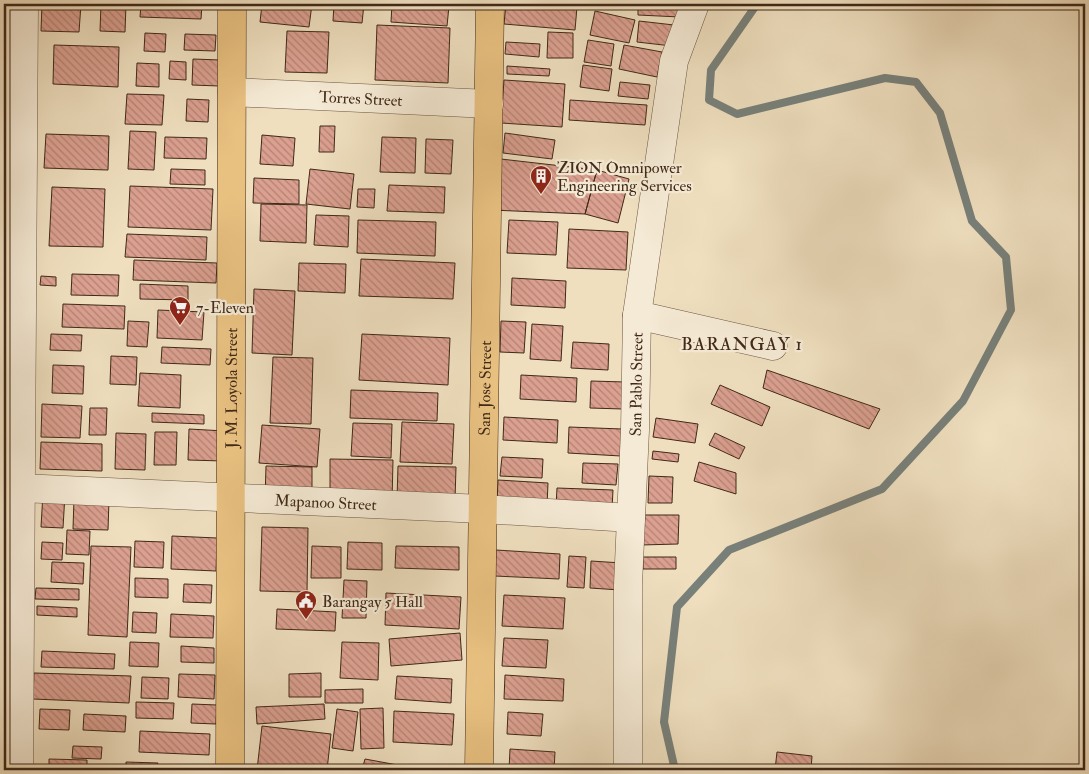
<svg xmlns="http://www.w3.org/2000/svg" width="1089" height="774" viewBox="0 0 1089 774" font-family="'IM FELL Double Pica',serif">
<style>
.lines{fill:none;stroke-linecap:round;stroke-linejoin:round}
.stream{stroke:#78807a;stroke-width:8}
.building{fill:url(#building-back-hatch);stroke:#402918}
.minor-casing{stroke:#6c5642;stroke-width:29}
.major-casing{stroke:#402918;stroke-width:29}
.minor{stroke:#f5ead5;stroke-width:28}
.major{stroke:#e8c080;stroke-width:28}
.labels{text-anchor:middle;stroke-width:4.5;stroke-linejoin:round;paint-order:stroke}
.street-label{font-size:16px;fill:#402918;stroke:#f5ead5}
.poi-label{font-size:16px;fill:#402918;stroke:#f5ead5;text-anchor:start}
.neighbourhood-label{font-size:18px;letter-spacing:1px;fill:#402918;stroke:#f5ead5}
</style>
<defs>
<pattern id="building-back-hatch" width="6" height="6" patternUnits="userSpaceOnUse" patternTransform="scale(1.25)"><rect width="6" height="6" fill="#dba090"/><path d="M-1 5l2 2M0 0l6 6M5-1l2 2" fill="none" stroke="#b38275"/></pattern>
</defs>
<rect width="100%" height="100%" fill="#efdfbf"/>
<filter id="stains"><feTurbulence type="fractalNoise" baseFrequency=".004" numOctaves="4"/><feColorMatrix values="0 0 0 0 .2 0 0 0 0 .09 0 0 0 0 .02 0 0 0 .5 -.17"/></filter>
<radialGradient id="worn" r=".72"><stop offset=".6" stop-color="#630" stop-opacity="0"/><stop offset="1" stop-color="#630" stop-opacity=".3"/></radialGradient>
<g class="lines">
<path class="stream" d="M675 770 664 722 677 607 729 550 882 489 963 401 1011 310 1006 257 972 221 940 113 916 82 885 78 737 114 709 100 711 70 757 4"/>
</g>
<path class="building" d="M42 4H81L79 32 41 31Z
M101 4H126L125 32 100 31Z
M141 4H202L201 19 140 17Z
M262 4H312L309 27 260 22Z
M334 4H364L362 23 333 21Z
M392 4 449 6 447 26 391 22Z
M506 4 577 7 575 30 504 24Z
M638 4H681L680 17 638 15Z
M595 11 635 20 629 43 590 35Z
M639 21 674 25 672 46 637 42Z
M377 25 450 28 448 83 375 80Z
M287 31 329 32 327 73 285 72Z
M548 32 573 33V58H547Z
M145 33 166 34 165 52 144 51Z
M185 34 216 35 215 51 184 50Z
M588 40 614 44 611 66 584 62Z
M506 42 540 44 539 57 505 54Z
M54 45 119 47 118 87 53 84Z
M624 45 662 52 657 77 619 69Z
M193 59 220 60 219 86 192 85Z
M170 61 186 62V80L169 79Z
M137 63 159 64V87L136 86Z
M583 65 612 69 609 91 580 87Z
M507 66 550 69 549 76 507 74Z
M504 80 565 84 562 127 501 123Z
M620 82 650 85 648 99 618 96Z
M127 94 164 95 162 125 125 124Z
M187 99 209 100 208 122 186 121Z
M570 100 647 105 645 125 569 120Z
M4 118H14L15 147 4 148Z
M320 126H335L334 152H319Z
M130 131 156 132 154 170 128 169Z
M505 133 555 140 552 159 503 153Z
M46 134 109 136 108 170 44 168Z
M262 135 295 138 293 166 260 164Z
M165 137 207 138 206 159 164 158Z
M382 137 416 138 415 173 380 172Z
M426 139 453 140 451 174 425 173Z
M492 158 597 170 585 214 491 210Z
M171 169 205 170V185L170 184Z
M310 169 354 174 350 209 306 204Z
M597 170 629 179 618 223 585 214Z
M254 178 299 180V204L253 203Z
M389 185 445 187 444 213 387 211Z
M130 186 213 189 211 230 128 227Z
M52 187 105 189 103 247 49 246Z
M358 189H375L374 208 357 207Z
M261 204 307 205 306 243 260 241Z
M316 215 349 216 348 247 314 245Z
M358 220 436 222 435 256 357 253Z
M509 220 558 222 556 255 507 253Z
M569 229 628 232 626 270 567 268Z
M4 231H8L9 258H4Z
M127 234 207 237 206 260 125 257Z
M361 259 455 263 453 299 359 296Z
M134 260 217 263 216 283 133 280Z
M299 263 346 264 345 293 298 291Z
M72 274 119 275 118 296 71 295Z
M41 276 56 277V286L40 285Z
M512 278 566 281 565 308 511 305Z
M140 284 188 286V300L140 299Z
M254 289 295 291 292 355 252 353Z
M63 304 125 306 124 329 62 327Z
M158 310 204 312 202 340 157 338Z
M128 321 149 322 147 347 127 346Z
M501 321 526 322 524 353 500 352Z
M532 324 563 326 561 361 530 359Z
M6 333 7 380H4V334Z
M51 334 82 335 81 351 50 350Z
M362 334 450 338 448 385 359 380Z
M573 342 609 344 608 370 571 368Z
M162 347 211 349 210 365 161 363Z
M111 356 137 357 136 385 110 384Z
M273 357 313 358 311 424 270 423Z
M53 365 84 366 83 394 52 393Z
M767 370 880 409 869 429 763 388Z
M140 373 181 375 180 408 138 406Z
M521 375 577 378 576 402 520 399Z
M591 381 625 382 623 409 590 408Z
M720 385 770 407 762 426 711 404Z
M351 390 438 393 437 421 350 418Z
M42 404 82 406 80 438 41 437Z
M90 408H107L106 435H89Z
M152 413 204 415V424L152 422Z
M504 417 558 420 557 443 503 440Z
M656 418 698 424 695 443 653 437Z
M402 422 454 424 452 464 400 462Z
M353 423 392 424 391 458 351 456Z
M262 425 320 429 317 467 259 463Z
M569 427 622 429 621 456 568 453Z
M189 429 225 431 223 461 188 460Z
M155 432H177L176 465H154Z
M116 433 146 434 145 470 115 469Z
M715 433 745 447 739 459 709 445Z
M4 440 10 441 8 491H4Z
M41 442 102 444V471L40 469Z
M653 451 679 454 678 462 652 459Z
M502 457 543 459 542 478 500 476Z
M330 459 393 460 392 502 330 501Z
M699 462 736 473V494L694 481Z
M583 463 618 464 616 485 582 483Z
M266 466 312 467V500L265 499Z
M398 466 456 467 455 500 397 499Z
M649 476 673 477 672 503H648Z
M498 480 548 483 547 506 497 503Z
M557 488 613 490 612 509 556 506Z
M43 493 65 494 63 528 41 527Z
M74 499 109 500 108 530 73 529Z
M641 515H679L678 544 641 545Z
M262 527 308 528 307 592 260 591Z
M67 530 90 531 89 555 66 554Z
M172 536 217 538 216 571 171 569Z
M135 541 164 542 163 568 134 567Z
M42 542 63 543 62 560 41 559Z
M348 542 382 543V570L347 569Z
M91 546 131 547 127 637 88 635Z
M312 546 341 547V578H311Z
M396 546 459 547V570L395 568Z
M496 550 560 554 559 579 495 576Z
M569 556 586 557 584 588 567 587Z
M643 557H676V569H643Z
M591 561 622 563 620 590 590 588Z
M52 562 84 563 83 584 51 582Z
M135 578 168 579V598L135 597Z
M344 580 367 581 366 618H342Z
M184 584 212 585 211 603 183 602Z
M36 588 79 589V600L35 599Z
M386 593 461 597 459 629 385 625Z
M504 595 565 598 563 629 502 626Z
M37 606 77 608V617L37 615Z
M277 609 336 612 335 631 276 629Z
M133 612 157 613 156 633 132 632Z
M171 614 214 616 213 638 170 637Z
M460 633 462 660 391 666 389 639Z
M504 638 548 640 546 668 502 666Z
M130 642 159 643 158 667 129 666Z
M342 642 379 643 378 680 340 678Z
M181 646 214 648V663L181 662Z
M42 651 115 654 114 669 41 667Z
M34 673 131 676 129 703 33 699Z
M321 673V697H289V674Z
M179 674 215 675 214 699 178 697Z
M505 675 564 679 563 701 504 699Z
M397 676 452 679 451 703 395 699Z
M142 677 169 678 168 699 141 698Z
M363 689V703H325V690Z
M136 702 174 703 173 719 136 718Z
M192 704 217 705 216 724 191 723Z
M324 704 325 719 257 724 256 707Z
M383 708 384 748 361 749 360 709Z
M40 709 70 710 69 730 39 729Z
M337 709 358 712 353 751 332 748Z
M394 711 454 714 452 745 393 742Z
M508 712 543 714 541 736 507 734Z
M84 714 126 716 125 732 83 730Z
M262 726 331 734 327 770H257Z
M140 731 210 734 209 755 139 752Z
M73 746 102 747 101 759 72 758Z
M510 749 555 752 554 770H509Z
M777 752 812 756 811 770H775Z
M49 759 87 760V770H49Z
M365 759 403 766 402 770H362Z
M126 762 158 763 157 770H126Z"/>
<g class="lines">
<g class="minor-casing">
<g id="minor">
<path id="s1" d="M232 92 489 104"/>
<path d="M637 315 773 346"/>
<path id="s2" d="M21 488 482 509 631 518"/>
<path d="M19 770 24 4"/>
<path id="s3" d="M628 770V585L635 430 637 315 674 61 695 4"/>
</g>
</g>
<g class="major-casing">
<g id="major">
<path id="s4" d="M230 770 232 4"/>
<path id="s5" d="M479 770 490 4"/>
</g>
</g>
<use href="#minor" class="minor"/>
<use href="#major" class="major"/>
</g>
<defs>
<g id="building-pin" transform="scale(1.125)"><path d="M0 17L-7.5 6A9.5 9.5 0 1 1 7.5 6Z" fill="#8f2418" stroke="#f5ead5"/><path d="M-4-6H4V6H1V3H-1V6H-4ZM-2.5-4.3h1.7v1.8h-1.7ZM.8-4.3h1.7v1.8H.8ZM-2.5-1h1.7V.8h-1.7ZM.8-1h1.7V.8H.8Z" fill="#fff"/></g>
<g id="supermarket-pin" transform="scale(1.125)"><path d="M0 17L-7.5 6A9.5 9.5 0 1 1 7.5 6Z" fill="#8f2418" stroke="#f5ead5"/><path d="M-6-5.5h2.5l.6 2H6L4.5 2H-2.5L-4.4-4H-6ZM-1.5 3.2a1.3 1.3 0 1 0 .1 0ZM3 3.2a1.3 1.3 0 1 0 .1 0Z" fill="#fff"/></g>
<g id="civic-pin" transform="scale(1.125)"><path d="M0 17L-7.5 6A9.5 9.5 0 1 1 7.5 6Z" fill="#8f2418" stroke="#f5ead5"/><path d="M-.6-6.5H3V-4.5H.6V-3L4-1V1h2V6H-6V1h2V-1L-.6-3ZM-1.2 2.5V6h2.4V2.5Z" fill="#fff"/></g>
</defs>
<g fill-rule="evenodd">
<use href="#building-pin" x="541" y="176"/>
<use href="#supermarket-pin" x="180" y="307"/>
<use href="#civic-pin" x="306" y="601"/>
</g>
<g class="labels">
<g class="street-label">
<text dy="6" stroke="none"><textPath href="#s1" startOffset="129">Torres Street</textPath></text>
<text dy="6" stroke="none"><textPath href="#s3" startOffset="386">San Pablo Street</textPath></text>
<text dy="6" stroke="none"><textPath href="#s4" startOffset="382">J. M. Loyola Street</textPath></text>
<text dy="6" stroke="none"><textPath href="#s5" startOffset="382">San Jose Street</textPath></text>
<text dy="6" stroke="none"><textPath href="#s2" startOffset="305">Mapanoo Street</textPath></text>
</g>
<g class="poi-label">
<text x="557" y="173">ZION Omnipower<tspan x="557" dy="18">Engineering Services</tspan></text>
<text x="196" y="313">7-Eleven</text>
<text x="322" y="607">Barangay 5 Hall</text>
</g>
<g class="neighbourhood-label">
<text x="742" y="350">BARANGAY 1</text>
</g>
</g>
<rect width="1089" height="774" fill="none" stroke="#efdfbf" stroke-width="20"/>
<rect x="5" y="5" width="1079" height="764" fill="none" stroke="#402918" stroke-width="2.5"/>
<rect x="10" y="10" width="1069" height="754" fill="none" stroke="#402918"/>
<rect width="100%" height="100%" filter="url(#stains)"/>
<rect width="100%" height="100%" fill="url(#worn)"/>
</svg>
